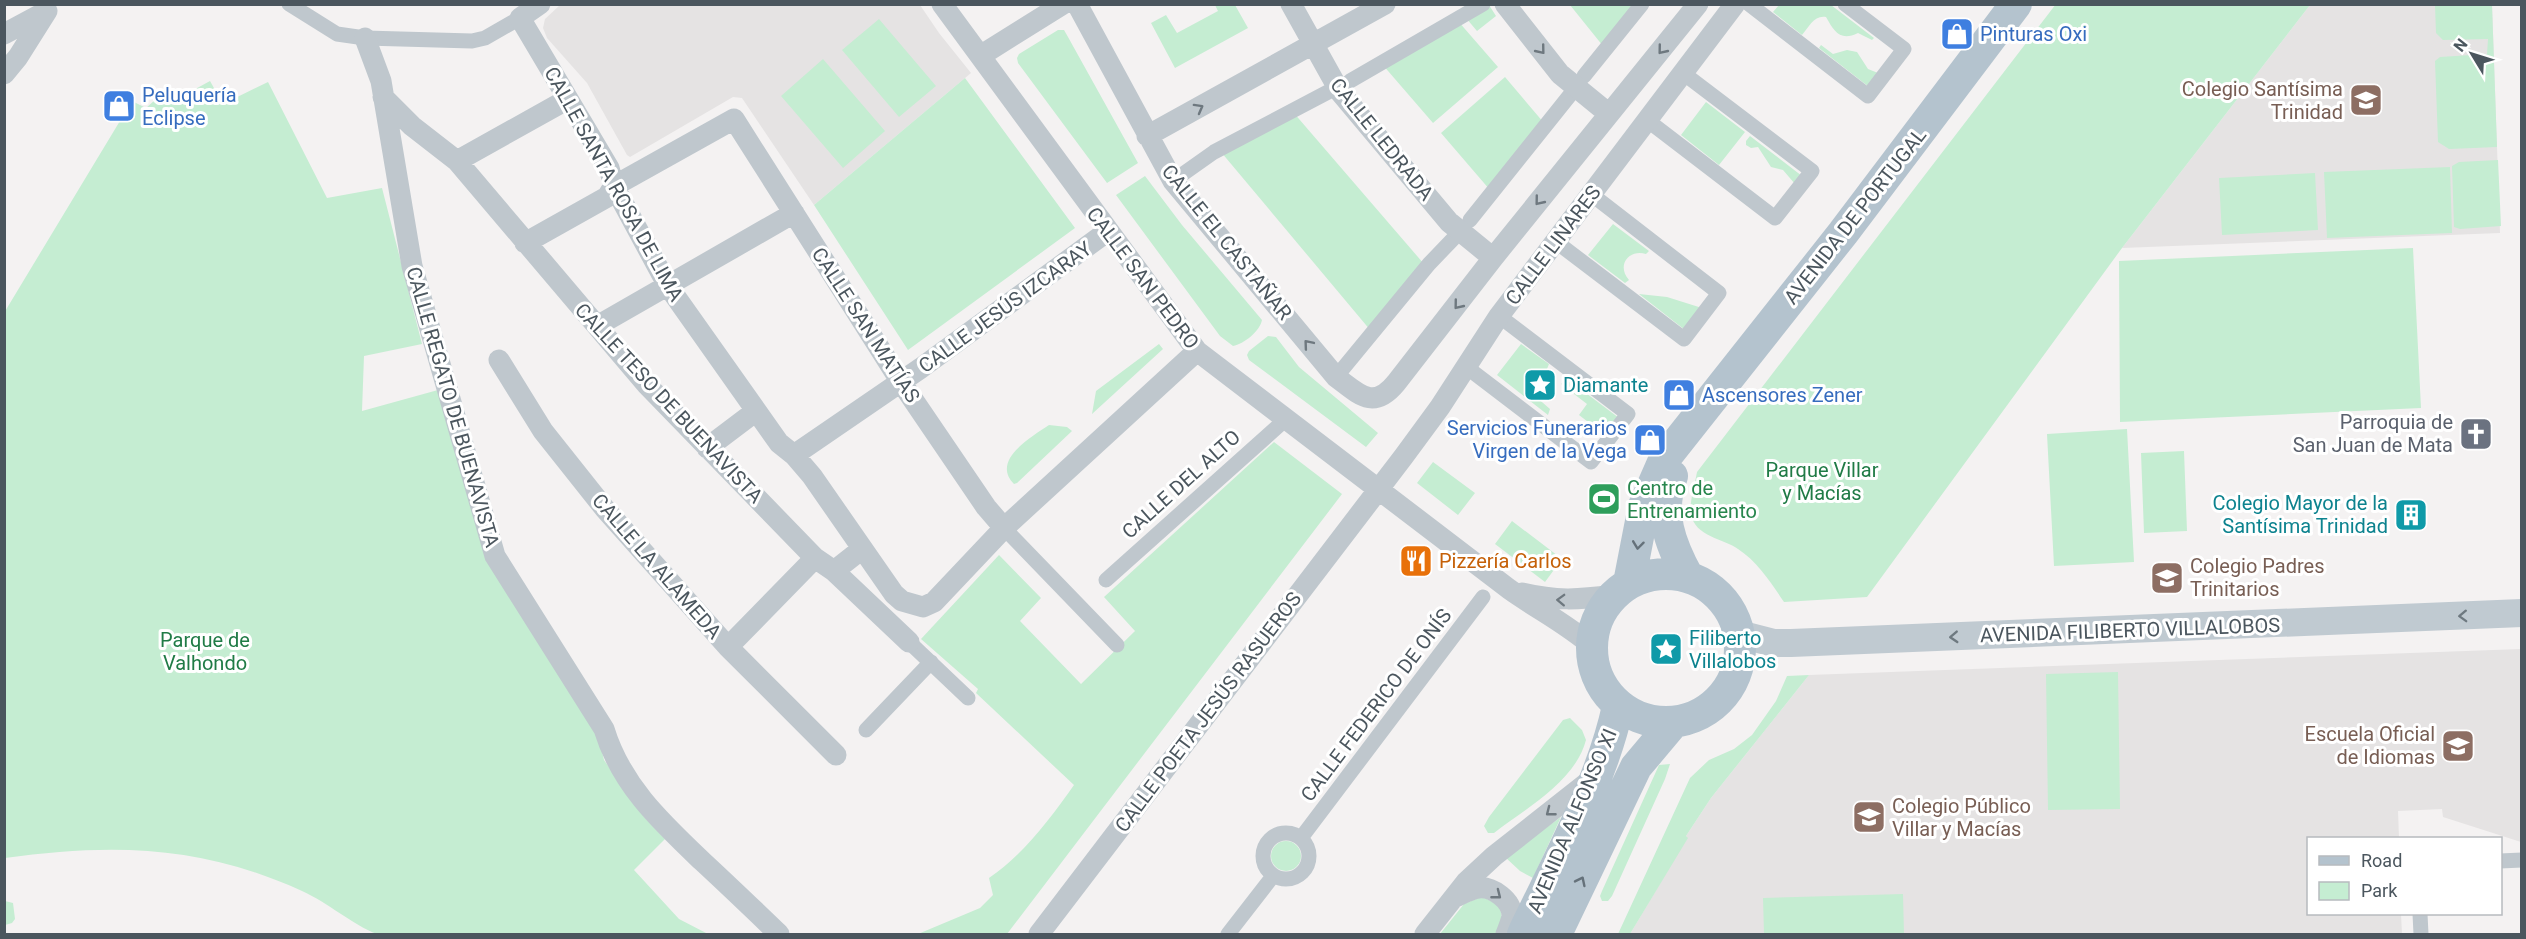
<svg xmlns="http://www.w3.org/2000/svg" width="2526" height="939" viewBox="0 0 2526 939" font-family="Roboto,sans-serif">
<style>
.education{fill:#e5e3e3}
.green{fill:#c5edd2}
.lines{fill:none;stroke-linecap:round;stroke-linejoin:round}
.pedestrian{stroke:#bfc7cd;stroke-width:15}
.minor{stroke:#bfc7cd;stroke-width:21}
.secondary{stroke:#c0cad1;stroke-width:28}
.primary{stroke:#b4c3ce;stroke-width:32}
.oneway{stroke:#6e787f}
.oneway2{stroke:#65717a}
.oneway3{stroke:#6e7980}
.labels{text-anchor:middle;stroke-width:6;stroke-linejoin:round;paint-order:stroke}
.shop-label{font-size:20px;fill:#366cbe;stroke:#fff;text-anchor:start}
.education-label{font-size:20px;fill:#785e54;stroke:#fff;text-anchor:end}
.street-label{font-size:20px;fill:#4b565e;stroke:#fff}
.culture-label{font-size:20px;fill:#0d838f;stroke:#fff;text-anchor:start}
.worship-label{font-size:20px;fill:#5b616d;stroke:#fff;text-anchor:end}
.park-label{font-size:20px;fill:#207b46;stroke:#fff}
.leisure-label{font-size:20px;fill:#27864d;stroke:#fff;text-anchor:start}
.food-label{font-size:20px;fill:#c56008;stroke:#fff;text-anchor:start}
</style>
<rect width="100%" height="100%" fill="#f4f2f2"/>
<path class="education" d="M560 5H920L939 33 971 73 814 205 742 98 733 97 630 157 627 155 587 83 547 38 543 28 545 19Z
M2310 5H2492L2500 233 2122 248Z
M2521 649V842L2443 817 2442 809 2398 811 2399 838H2308V914H2401L2402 934H1630L1687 838 1686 836 1711 798 1809 675Z"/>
<path class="green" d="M2056 4 2310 5 2122 248 1867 597 1784 602C1771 583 1758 562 1738 549 1723 538 1695 537 1691 514 1689 503 1695 484 1697 472Z
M1215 5H1235L1248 28 1175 68 1151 23 1166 15 1177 33 1218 11Z
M1489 5 1496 16 1477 31 1466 18Z
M1570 5H1634L1603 46Z
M1779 5H1831L1874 38 1872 40 1858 33C1840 42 1834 31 1826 17 1814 15 1809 27 1802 35L1773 12Z
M2435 5H2492L2497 147 2449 149 2438 142 2435 61 2440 57 2487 54 2488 39 2443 40 2436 33Z
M879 19 936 86 899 117 842 50Z
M1458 21 1498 67 1433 123 1382 64Z
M1058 30H1064L1068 37 1138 163 1107 183 1018 63 1017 58 1019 54Z
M1821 45 1833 54 1847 50 1857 52 1868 69 1878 73 1869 87 1819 48Z
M823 59 885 131 843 168 781 96Z
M1505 77 1544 123 1490 190 1441 133Z
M965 78 1075 228 908 350 814 205Z
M210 81 223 104 268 82 327 198 382 188 422 344 364 356 362 411 438 390 463 473 597 730 604 760 645 818 665 839 634 870 679 919 708 934C623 934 539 934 454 934 439 934 388 938 377 934 353 925 327 902 302 891 201 845 113 843 5 858L4 313 132 101 146 108 156 99 169 93H188Z
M1706 102 1745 132 1719 165 1681 135Z
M1293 112 1424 264 1371 331 1221 152Z
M1750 136 1802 176 1795 184 1783 170 1771 167 1758 147 1751 148 1746 145V141Z
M2498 160 2501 226 2460 229 2454 227 2452 166 2459 162Z
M2450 167 2452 233 2327 238 2324 172Z
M2315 173 2318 230 2222 235 2219 178Z
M1145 176 1182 225 1262 320C1260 331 1244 344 1233 346L1220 336 1116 195Z
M1613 224 1649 251 1646 254C1629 249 1616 265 1629 280L1625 283 1588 255Z
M2413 248 2421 408 2120 422 2119 261Z
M1639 294 1667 297 1702 308 1685 330Z
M1268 336 1276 337 1299 367 1378 433 1366 447 1249 360 1247 355 1249 351Z
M1159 344 1163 349 1092 414 1096 391Z
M1521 344 1549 364 1547 369 1543 371 1528 390 1550 409 1548 415 1497 375Z
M1566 378 1619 418 1605 435 1579 415 1587 404 1561 384Z
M1049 425 1067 427 1072 431 1017 483 1014 484C990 460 1033 436 1049 425Z
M2127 429 2134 562 2054 566 2047 434Z
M1274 442 1342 494 1007 934H918L980 908 993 895 989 878C1023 855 1050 819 1074 785L976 693 978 689 921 639 999 555 1041 598 1020 621 1081 684 1135 631 1104 597Z
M2184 451 2187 531 2144 533 2141 453Z
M1433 462 1475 493 1458 515 1417 483Z
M1512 521 1562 559 1545 582 1495 544Z
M2118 672 2120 809 2048 810 2046 674Z
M1809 675 1711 798 1686 836 1688 838 1630 934H1618L1690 778 1709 760 1734 749 1752 735 1776 701 1787 676Z
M1570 718 1582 730 1586 740C1575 782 1526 808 1494 833H1488L1484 826 1489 817 1563 720Z
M1670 764 1665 779 1612 896 1608 901H1602L1600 896 1602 891 1659 765Z
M1561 817 1533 878 1520 871 1505 857Z
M1271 856a15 15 0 1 1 30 0a15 15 0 1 1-30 0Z
M1903 894 1904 934H1764L1763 898Z
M1481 897C1504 904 1504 914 1499 934H1440L1464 904Z
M5 901 13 903 15 919 12 923 5 925Z"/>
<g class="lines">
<path class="pedestrian" d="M289 4 337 34 365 38 472 41 485 38 520 18
M1749 4 1868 96 1904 49 1845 4
M1584 76 1642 4
M1350 81 1483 4
M1647 120 1775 218 1812 171 1683 73
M1173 181 1214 152 1328 92
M1470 220 1570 95
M1555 241 1684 339 1719 293 1591 194
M1465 366 1591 462 1628 414 1499 316
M1336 377 1429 264 1453 239
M1004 528 1117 645
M1106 580 1285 420
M909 642 968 698
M866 730 931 662
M1263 856a23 23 0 1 1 46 0a23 23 0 1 1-46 0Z
M1301 838 1483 597
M2500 861 2522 860
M2420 914 2421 934
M1228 934 1273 876"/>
<path class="minor" d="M540 4 520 18 609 168 614 186 668 286 779 443 794 455 812 476 894 594 902 601 923 607 934 602 1004 528 1197 351
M942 4 1197 351 1509 589C1537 609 1567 624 1592 646
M1077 4 1173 181 1336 377C1359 394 1373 411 1396 383L1493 258 1698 4
M1291 4 1340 92 1449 222 1493 258
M1505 4 1560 74 1609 114
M4 34 45 12
M365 38 381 81 412 266 495 556 604 729C621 785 661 822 702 861 728 885 754 910 779 934
M980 56 1063 4
M4 74 18 57 47 11
M383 97 412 126 457 161 647 385 815 558 834 571 909 642
M1147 136 1385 4
M457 161 568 99
M525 243 607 197 614 186 734 119 901 382 986 507 1004 528
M597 326 794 213
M499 360 543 431 605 509 728 647 836 755
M707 448 756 411
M794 455 921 368 1108 231
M834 571 862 549
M1522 593C1556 601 1578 600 1613 595
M728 647 815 558
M1455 897C1462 894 1471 889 1478 888 1492 886 1512 900 1512 916 1511 922 1508 929 1506 934
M1039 934 1404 456 1440 407 1499 316 1735 4
M1425 934 1466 882 1494 856 1593 778"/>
<path class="secondary" d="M1739 634 1774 643H1791L2522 613"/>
<path class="primary" d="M1672 476C1658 513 1670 544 1688 577
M1592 648a74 74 0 1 1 148 0a74 74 0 1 1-148 0Z
M1629 583 1644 506 1665 458 1843 233 2016 4
M1523 934C1556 864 1602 782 1618 706
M1556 934 1636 767 1673 723"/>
</g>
<defs><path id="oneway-chevron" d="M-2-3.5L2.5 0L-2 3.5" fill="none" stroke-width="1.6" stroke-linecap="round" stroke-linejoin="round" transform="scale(1.5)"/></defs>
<g class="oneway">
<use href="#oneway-chevron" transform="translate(1541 50) rotate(51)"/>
<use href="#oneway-chevron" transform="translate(1662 50) rotate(129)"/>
<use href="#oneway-chevron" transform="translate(1199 108) rotate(-29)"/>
<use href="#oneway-chevron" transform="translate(1539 201) rotate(129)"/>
<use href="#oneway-chevron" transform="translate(1458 305) rotate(129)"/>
<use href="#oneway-chevron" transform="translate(1308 344) rotate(-130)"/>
<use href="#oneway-chevron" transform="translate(1561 600) rotate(-178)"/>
<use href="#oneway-chevron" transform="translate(1550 812) rotate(142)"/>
<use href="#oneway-chevron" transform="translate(1497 895) rotate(38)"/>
</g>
<g class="oneway2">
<use href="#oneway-chevron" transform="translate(1638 545) rotate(97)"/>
<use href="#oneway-chevron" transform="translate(1581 881) rotate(-64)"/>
</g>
<g class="oneway3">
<use href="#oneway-chevron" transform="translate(2463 616) rotate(178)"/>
<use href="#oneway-chevron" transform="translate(1954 637) rotate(177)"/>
</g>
<defs>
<g id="shop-square" transform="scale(1.725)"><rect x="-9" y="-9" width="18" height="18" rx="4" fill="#3f7fe0" stroke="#fff"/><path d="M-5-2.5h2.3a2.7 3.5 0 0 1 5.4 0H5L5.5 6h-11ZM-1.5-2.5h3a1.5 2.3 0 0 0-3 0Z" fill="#fff"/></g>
<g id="school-square" transform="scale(1.725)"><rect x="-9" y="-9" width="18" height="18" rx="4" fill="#8d6e63" stroke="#fff"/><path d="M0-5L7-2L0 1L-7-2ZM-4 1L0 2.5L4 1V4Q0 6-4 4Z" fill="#fff"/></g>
<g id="sight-square" transform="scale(1.725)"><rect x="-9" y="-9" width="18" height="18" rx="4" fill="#0f9aa8" stroke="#fff"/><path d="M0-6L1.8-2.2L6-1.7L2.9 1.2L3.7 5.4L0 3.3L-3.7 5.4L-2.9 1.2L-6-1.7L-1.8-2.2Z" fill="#fff"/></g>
<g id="church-square" transform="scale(1.725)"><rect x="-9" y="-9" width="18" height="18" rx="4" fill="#6b7280" stroke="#fff"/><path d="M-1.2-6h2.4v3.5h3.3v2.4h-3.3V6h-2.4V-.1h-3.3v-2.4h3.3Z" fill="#fff"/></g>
<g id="stadium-square" transform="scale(1.725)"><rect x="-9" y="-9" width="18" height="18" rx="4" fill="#2e9e5b" stroke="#fff"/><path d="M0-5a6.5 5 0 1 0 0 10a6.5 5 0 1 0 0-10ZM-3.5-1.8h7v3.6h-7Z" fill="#fff"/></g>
<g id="building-square" transform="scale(1.725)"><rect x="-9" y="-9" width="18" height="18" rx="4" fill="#0f9aa8" stroke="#fff"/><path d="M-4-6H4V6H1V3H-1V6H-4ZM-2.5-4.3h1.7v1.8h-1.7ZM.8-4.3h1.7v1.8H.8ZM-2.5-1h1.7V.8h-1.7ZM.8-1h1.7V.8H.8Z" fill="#fff"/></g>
<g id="restaurant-square" transform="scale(1.725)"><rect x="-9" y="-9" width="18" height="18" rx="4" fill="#e8710a" stroke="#fff"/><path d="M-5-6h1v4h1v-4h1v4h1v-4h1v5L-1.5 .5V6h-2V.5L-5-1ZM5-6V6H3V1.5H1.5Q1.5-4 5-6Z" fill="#fff"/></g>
<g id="university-square" transform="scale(1.725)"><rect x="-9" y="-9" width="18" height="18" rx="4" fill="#8d6e63" stroke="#fff"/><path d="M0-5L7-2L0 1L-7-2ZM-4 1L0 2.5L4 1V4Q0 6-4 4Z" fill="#fff"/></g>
</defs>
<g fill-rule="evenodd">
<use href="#shop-square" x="1957" y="34"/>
<use href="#school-square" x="2366" y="100"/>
<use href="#shop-square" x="119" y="106"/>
<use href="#sight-square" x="1540" y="385"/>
<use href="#shop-square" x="1679" y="395"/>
<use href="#church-square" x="2476" y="434"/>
<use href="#shop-square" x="1650" y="440"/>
<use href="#stadium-square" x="1604" y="499"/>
<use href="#building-square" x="2411" y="515"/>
<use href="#restaurant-square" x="1416" y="561"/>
<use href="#school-square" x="2167" y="578"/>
<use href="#sight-square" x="1666" y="649"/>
<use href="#university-square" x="2458" y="746"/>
<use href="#school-square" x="1869" y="817"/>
</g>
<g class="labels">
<g class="shop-label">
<text x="1980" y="41">Pinturas Oxi</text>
<text x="142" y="102">Peluquería<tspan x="142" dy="23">Eclipse</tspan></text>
<text x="1702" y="402">Ascensores Zener</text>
<text x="1627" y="435" text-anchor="end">Servicios Funerarios<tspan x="1627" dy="23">Virgen de la Vega</tspan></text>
</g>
<g class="education-label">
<text x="2343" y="96">Colegio Santísima<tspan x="2343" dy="23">Trinidad</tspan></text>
<text x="2190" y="573" text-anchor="start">Colegio Padres<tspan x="2190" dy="23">Trinitarios</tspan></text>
<text x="2435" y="741">Escuela Oficial<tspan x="2435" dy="23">de Idiomas</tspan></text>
<text x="1892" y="813" text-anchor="start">Colegio Público<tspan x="1892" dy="23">Villar y Macías</tspan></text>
</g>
<g class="street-label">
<text transform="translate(1382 139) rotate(51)" y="7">CALLE LEDRADA</text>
<text transform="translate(614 184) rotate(61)" y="7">CALLE SANTA ROSA DE LIMA</text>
<text transform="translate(1855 216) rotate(-52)" y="7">AVENIDA DE PORTUGAL</text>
<text transform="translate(1227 242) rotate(51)" y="7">CALLE EL CASTAÑAR</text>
<text transform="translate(1553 245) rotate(-53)" y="7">CALLE LINARES</text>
<text transform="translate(1143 278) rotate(53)" y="7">CALLE SAN PEDRO</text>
<text transform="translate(1005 307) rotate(-36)" y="7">CALLE JESÚS IZCARAY</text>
<text transform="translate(866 325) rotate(57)" y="7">CALLE SAN MATÍAS</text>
<text transform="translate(669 403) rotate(47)" y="7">CALLE TESO DE BUENAVISTA</text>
<text transform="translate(453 407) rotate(74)" y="7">CALLE REGATO DE BUENAVISTA</text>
<text transform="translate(1181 484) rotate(-42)" y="7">CALLE DEL ALTO</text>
<text transform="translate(657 566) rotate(49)" y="7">CALLE LA ALAMEDA</text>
<text transform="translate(2130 630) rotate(-2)" y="7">AVENIDA FILIBERTO VILLALOBOS</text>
<text transform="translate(1376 705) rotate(-53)" y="7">CALLE FEDERICO DE ONÍS</text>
<text transform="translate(1208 712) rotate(-53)" y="7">CALLE POETA JESÚS RASUEROS</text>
<text transform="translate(1572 821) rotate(-67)" y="7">AVENIDA ALFONSO XI</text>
</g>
<g class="culture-label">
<text x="1563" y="392">Diamante</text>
<text x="2388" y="510" text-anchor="end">Colegio Mayor de la<tspan x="2388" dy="23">Santísima Trinidad</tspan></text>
<text x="1689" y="645">Filiberto<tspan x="1689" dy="23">Villalobos</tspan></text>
</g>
<g class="worship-label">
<text x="2453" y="429">Parroquia de<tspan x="2453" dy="23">San Juan de Mata</tspan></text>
</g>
<g class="park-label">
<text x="1822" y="477">Parque Villar<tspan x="1822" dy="23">y Macías</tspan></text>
<text x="205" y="647">Parque de<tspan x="205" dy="23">Valhondo</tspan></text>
</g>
<g class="leisure-label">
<text x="1627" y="495">Centro de<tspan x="1627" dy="23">Entrenamiento</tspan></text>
</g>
<g class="food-label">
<text x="1439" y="568">Pizzería Carlos</text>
</g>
</g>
<rect width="2526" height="939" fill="none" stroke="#4b565e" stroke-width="12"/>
<rect x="2307" y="837" width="195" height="78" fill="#ffffff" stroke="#b7bbbf" stroke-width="1.5"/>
<rect x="2319" y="856" width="30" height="9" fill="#b4c3ce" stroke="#b7bbbf" stroke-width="1.5"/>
<text x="2361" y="867" font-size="18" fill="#4b565e">Road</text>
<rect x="2319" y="882" width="30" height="18" fill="#c5edd2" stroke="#b7bbbf" stroke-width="1.5"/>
<text x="2361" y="897" font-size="18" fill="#4b565e">Park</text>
<g transform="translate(2472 54) rotate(308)" stroke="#ffffff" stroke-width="4.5" paint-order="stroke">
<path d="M0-4.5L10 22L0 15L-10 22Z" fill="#4b565e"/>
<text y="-9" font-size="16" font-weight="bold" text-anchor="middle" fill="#4b565e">N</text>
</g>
</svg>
